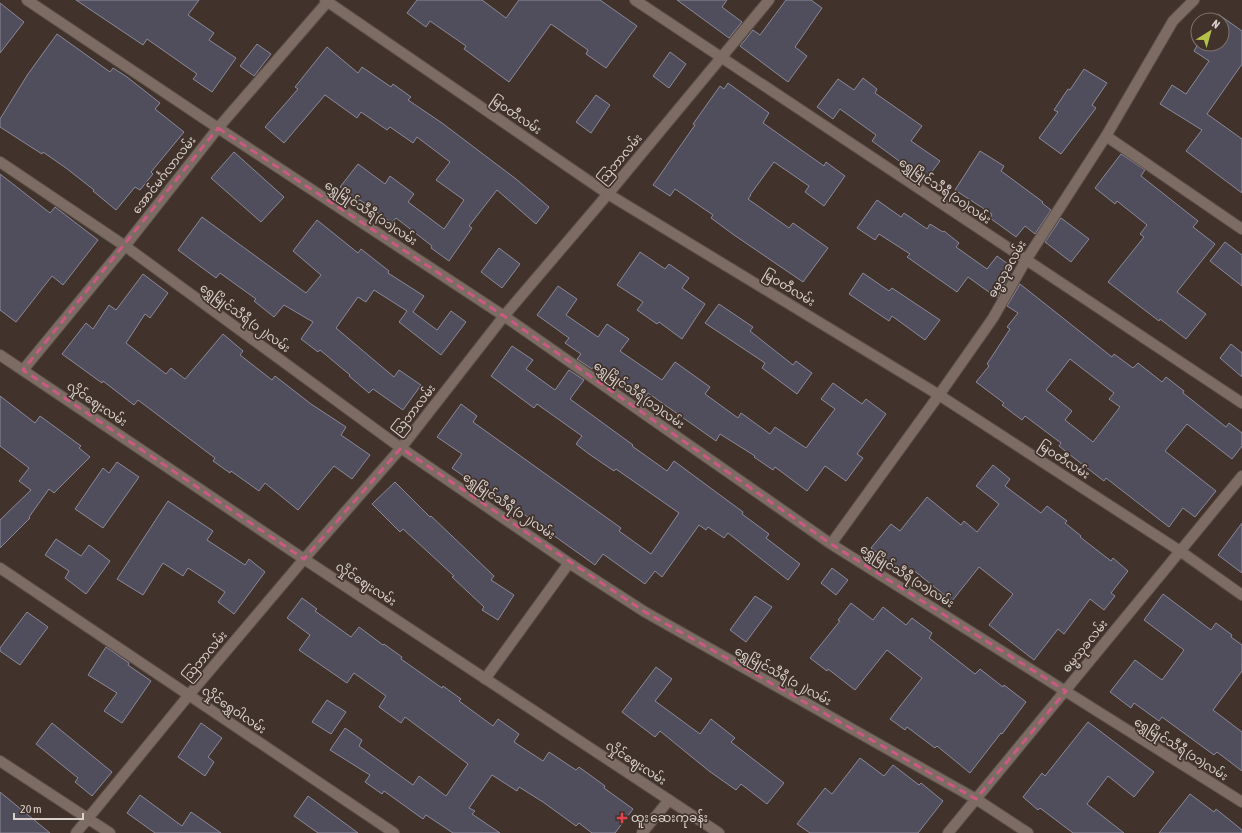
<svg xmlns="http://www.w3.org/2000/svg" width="1242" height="833" viewBox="0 0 1242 833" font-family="'Asap Condensed','Noto Sans Myanmar',sans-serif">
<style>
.building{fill:#504e5d;stroke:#8b8999;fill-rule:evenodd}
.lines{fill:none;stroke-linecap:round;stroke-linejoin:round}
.minor-casing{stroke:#5d514b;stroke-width:12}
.tertiary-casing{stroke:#5d514b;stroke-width:12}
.minor{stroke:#7d6c64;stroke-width:10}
.tertiary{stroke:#7d6c64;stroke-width:10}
.marked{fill:none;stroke:#cb5983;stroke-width:3;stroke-dasharray:8 5;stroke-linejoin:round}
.health-dot{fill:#e0444e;stroke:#41332b;stroke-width:1.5}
.labels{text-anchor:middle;stroke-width:3.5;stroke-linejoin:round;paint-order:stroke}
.street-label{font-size:12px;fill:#dbd2cd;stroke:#41332b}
.poi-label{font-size:12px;fill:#dbd2cd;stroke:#41332b;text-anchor:start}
</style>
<rect width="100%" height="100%" fill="#41332b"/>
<path class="building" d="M76 0H199L188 15 214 33 209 40 236 58 212 92 193 79 197 74 147 39 143 45Z
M417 0H482L506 18 519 0H600L637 26 606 68 586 54 588 50 551 24 509 82 464 49 466 46 430 21 426 27 407 13Z
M677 0H727L722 7 742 22 729 38Z
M786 0H811L822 8 795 47 807 56 788 82 740 46 753 30 760 35Z
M0 3 24 22 0 53Z
M1218 14 1242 31V64L1207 114 1242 139V193L1186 151 1202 130 1160 104 1172 85 1186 94 1209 61 1194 51 1198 44H1222V20H1214Z
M57 34 110 72 113 68 127 77 160 103 155 109 184 132 151 172 153 174 140 190 135 187 116 210 93 191 94 190 66 168 43 152 42 154 0 127V119L28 74Z
M257 44 271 54 254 76 240 66Z
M327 47 358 73 362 67 391 87 393 84 411 97 408 100 442 123 516 179 549 207 536 224 497 190 469 226 472 228 449 261 431 248 432 246 396 218 392 223 360 200 358 201 340 187 358 164 385 184 390 176 414 194 408 202 444 229 464 200 436 180 450 162 417 137 413 143 390 127 387 130 361 112 357 118 325 95 284 143 265 127 298 89 295 87Z
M670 52 686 64 669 88 653 76Z
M1084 69 1107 83 1092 105 1096 108 1061 154 1039 138 1058 112 1054 110 1068 89 1070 90Z
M863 78 877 89 875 93 922 126 911 141 940 161 924 182 904 168 906 166 872 141 876 135 840 109 833 119 817 107 838 79 854 90Z
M728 83 769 113 763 123 824 166 826 162 845 176 824 206 805 192 809 186 774 162 750 195H751L748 199 789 228 793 223 828 248 803 282 734 235 711 218 713 215 675 189 670 196 653 185 695 125 693 124 720 86 724 89Z
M596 95 610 105 591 133 576 122Z
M980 151 1004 166 1001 171 1043 202 1042 203 1051 210 1035 234 1025 226 1016 237 990 218 992 214 955 190Z
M234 152 284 197 261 222 211 178Z
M1121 154 1145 170 1141 176 1198 221 1193 227 1215 244 1177 292 1206 314 1186 339 1160 319 1159 321 1108 282 1144 237 1140 234 1147 225 1117 201 1115 204 1095 188Z
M0 174 50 213 55 207 98 240 63 285 52 276 16 322 0 310Z
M877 200 901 217 904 213 927 229 930 224 943 232 944 231 959 243 956 247 987 269 997 256 1012 267 1007 274 1009 276 997 298 968 277 957 292 907 257 910 254 879 234 875 240 857 228Z
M202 217 306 293 321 275 293 251 317 220 358 253 361 249 389 271 388 273 424 296 413 312 437 330 451 311 466 322 441 355 399 322 407 311 374 290 366 302 358 297 336 328 394 377 399 370 421 385 403 410 373 389 369 393 349 376 350 375 320 350 318 352 301 339 313 322 284 305 274 317 254 301 256 299 220 273 216 278 178 250Z
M1061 218 1089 239 1071 262 1045 242Z
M1225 242 1242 255V286L1210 261Z
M499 248 520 264 502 288 481 272Z
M640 252 665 269 669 264 689 278 682 288 705 304 682 339 659 322 657 324 637 310 643 302 617 285Z
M863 273 889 291 892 288 940 320 925 340 892 316 889 321 849 294Z
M143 274 168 293 150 318 145 314 126 343 166 374 171 368 185 379 223 334 243 351 240 355 272 380 275 376 311 404 346 427 341 435 370 455 352 479 334 466 298 510 265 483 259 491 231 471 230 473 213 461 215 458 138 400 134 405 103 381 102 383 62 354 86 323 93 329 109 305 116 310Z
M1020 284 1112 357 1114 354 1133 368 1138 363 1162 382 1166 377 1184 391 1183 393 1226 427 1229 423 1242 433V446L1232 459 1187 424 1165 451 1216 491 1195 517 1183 508 1169 527 1106 478 1104 481 1074 458 1059 446 1061 443 1025 416 1022 420 1002 405 1004 403 976 382 989 366 987 364 1010 329 1007 327 1018 313 1007 306ZM1070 359 1114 393 1109 399 1120 407 1093 442 1065 420 1072 411 1046 390Z
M558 286 577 299 566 315 598 337 607 324 629 339 620 351 662 380 675 362 710 387 705 394 738 418 741 413 770 434 775 427 806 448 835 409 821 399 833 383 862 404 866 399 886 414 857 454 863 458 846 481 825 466 807 491 775 467 773 470 754 457 755 456 720 434 716 441 648 393 642 402 593 367 592 369 577 359 581 354 565 343 569 338 537 315Z
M719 304 753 327 750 331 793 365 796 361 812 373 797 394 762 368 765 363 705 323Z
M1231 344 1242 353V377L1220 358Z
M512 346 533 360 526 369 555 390 569 370 584 380 570 399 633 445 632 446 667 471 674 461 743 512 742 514 769 534 766 538 800 564 788 580 728 533 724 538 708 527 706 530 699 525 662 577 655 571 645 584 603 554 595 565 511 505 509 508 452 468 462 454 437 437 461 404 477 416 473 422 621 528 619 531 651 554 679 513 616 469 614 471 589 454 576 444 582 436 537 404 534 408 491 376Z
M0 396 35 423 40 416 81 446 79 448 90 457 54 493 49 489 29 517 30 518 0 548V520L31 490 19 481 29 468 0 446Z
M117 462 139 477 103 528 75 509 103 468 109 473Z
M993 465 1010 479 1005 486 1041 513 1047 506 1067 521 1065 523 1081 536 1080 537 1111 561 1113 558 1128 571 1111 593 1115 596 1104 610 1090 599 1064 634 1058 629 1034 660 989 625 1013 594 979 567 952 601 912 569 907 576 871 548 891 524 900 531 927 497 961 525 964 521 977 532 999 504 976 486Z
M395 482 430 517 431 516 494 576 491 580 514 595 498 620 482 610 484 607 452 577 454 576 403 529 400 532 372 504Z
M168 501 213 531 207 540 245 565 249 559 265 572 234 614 218 602 225 592 188 568 183 576 163 563 143 595 117 579Z
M1242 523V573L1218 555Z
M56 539 81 556 89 545 110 561 86 594 65 578 69 571 45 555Z
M832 568 848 580 836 595 821 583Z
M1163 594 1211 630 1216 623 1232 635 1231 637 1242 645V671L1213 710 1242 732V771L1217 752 1214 755 1162 717 1159 721 1134 703 1131 708 1110 692 1135 660 1162 680 1184 650 1144 620Z
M755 596 772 607 746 642 730 630Z
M302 598 317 609 315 611 351 637 359 627 383 645 384 644 402 657 401 659 442 688 443 686 461 699 459 701 493 726 498 719 519 734 514 742 543 761 549 752 576 770 579 767 605 786 604 788 633 809 615 833H592L579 823 576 826 543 802 519 787 517 791 492 775 469 808 475 811 472 814 500 833H453L426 815 423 819 384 791 382 794 365 782 370 775 330 750 345 728 362 740 359 746 413 785 419 776 446 796 468 764 405 717 401 723 379 707 386 696 354 673 347 683 299 650 310 635 287 618Z
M851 603 873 620 883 607 906 625 912 618 932 633 929 638 975 674 980 669 1003 687 1004 685 1026 702 1002 734 1001 733 970 773 937 746 935 748 907 727 905 730 890 719 922 678 887 650 855 690 828 669 827 671 810 658 840 621 838 620Z
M27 612 48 627 20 665 0 651V648Z
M106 647 129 663 128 665 151 681 122 723 104 711 117 693 88 675Z
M656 667 672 679 655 701 700 734 711 719 735 738 731 742 784 783 767 804 741 784 736 790 709 771 660 731 655 737 622 712Z
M327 700 346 712 331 734 312 722Z
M1088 722 1154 772 1134 797 1108 776 1087 804 1124 833H1073L1040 808 1038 810 1023 797 1042 773 1045 776Z
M52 723 112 772 92 796 75 782 78 778 36 744Z
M201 723 222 738 208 757 214 762 205 776 178 757Z
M860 758 884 776 893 765 919 785 921 783 943 801 918 833H810L797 824 825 788 832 794Z
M0 792 50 833H0Z
M1190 794 1214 812 1216 809 1242 830V833H1159Z
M140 795 182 826 191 812 221 833H155L127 813Z
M308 796 358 833H318L294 816Z"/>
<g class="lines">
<g class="minor-casing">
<path id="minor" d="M27 0 218 128 504 316 831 544 1242 802
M325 0 608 194 939 395 1180 551 1242 595
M635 0 1242 403
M1106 136 1242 229
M0 162 125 246 401 448 569 563 645 612 976 799 1028 833
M23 370 125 246 218 128 329 0
M831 544 939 395 993 318 1026 260 1106 136 1173 21 1194 0
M0 568 394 833
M485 679 569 563
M0 761 110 833
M76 833 189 695 304 559 401 448 504 316 608 194 769 0
M642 833 669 800
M948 833 1242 476"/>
</g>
<g class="tertiary-casing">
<path id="tertiary" d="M0 355 304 559 719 833"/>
</g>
<use href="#minor" class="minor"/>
<use href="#tertiary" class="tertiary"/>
</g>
<path class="marked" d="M218 128 504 316 831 544 1066 691 976 799 645 612 401 448 304 559 23 370Z"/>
<path class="health-dot" d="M620 812h4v4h4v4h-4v4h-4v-4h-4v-4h4z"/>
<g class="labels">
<g class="street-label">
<text transform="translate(516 115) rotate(34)" y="4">မြဝတီလမ်း</text>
<text transform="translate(620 159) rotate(-50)" y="4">သြဘာလမ်း</text>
<text transform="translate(164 175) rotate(-52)" y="4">အောင်မင်္ဂလာလမ်း</text>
<text transform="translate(945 191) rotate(34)" y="4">ရွှေမြိုင်သီရီ (၁၀)လမ်း</text>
<text transform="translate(371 213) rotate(33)" y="4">ရွှေမြိုင်သီရီ (၁၁)လမ်း</text>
<text transform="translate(1007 269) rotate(-60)" y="4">ဓမ္မသုခလမ်း</text>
<text transform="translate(789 288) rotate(31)" y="4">မြဝတီလမ်း</text>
<text transform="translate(245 318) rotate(36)" y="4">ရွှေမြိုင်သီရီ (၁၂)လမ်း</text>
<text transform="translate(639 395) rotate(35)" y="4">ရွှေမြိုင်သီရီ (၁၁)လမ်း</text>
<text transform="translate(97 404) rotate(34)" y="4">လှိုင်ဈေးလမ်း</text>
<text transform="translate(414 410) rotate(-52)" y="4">သြဘာလမ်း</text>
<text transform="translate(1064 460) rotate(33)" y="4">မြဝတီလမ်း</text>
<text transform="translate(509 506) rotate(34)" y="4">ရွှေမြိုင်သီရီ (၁၂)လမ်း</text>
<text transform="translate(907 576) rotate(32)" y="4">ရွှေမြိုင်သီရီ (၁၁)လမ်း</text>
<text transform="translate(366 584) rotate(33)" y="4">လှိုင်ဈေးလမ်း</text>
<text transform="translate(1085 646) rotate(-51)" y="4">ဓမ္မသုခလမ်း</text>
<text transform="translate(205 656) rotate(-50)" y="4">သြဘာလမ်း</text>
<text transform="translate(783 676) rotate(29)" y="4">ရွှေမြိုင်သီရီ (၁၂)လမ်း</text>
<text transform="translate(234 710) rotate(34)" y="4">လှိုင်ရွှေဝါလမ်း</text>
<text transform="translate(1181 749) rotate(32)" y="4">ရွှေမြိုင်သီရီ (၁၁)လမ်း</text>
<text transform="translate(636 763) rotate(33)" y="4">လှိုင်ဈေးလမ်း</text>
</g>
<g class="poi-label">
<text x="631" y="822">ထူး ဆေးကုခန်း</text>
</g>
</g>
<g transform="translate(1210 32) rotate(37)"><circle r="19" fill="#41332b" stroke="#7f736c"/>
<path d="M0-3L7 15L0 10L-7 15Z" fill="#b6c148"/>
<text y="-6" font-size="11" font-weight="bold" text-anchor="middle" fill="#dbd2cd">N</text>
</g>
<path d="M14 813v6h69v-6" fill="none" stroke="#dbd2cd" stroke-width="2"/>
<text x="20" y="813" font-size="12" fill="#dbd2cd" stroke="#41332b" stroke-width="3" paint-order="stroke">20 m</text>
</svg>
